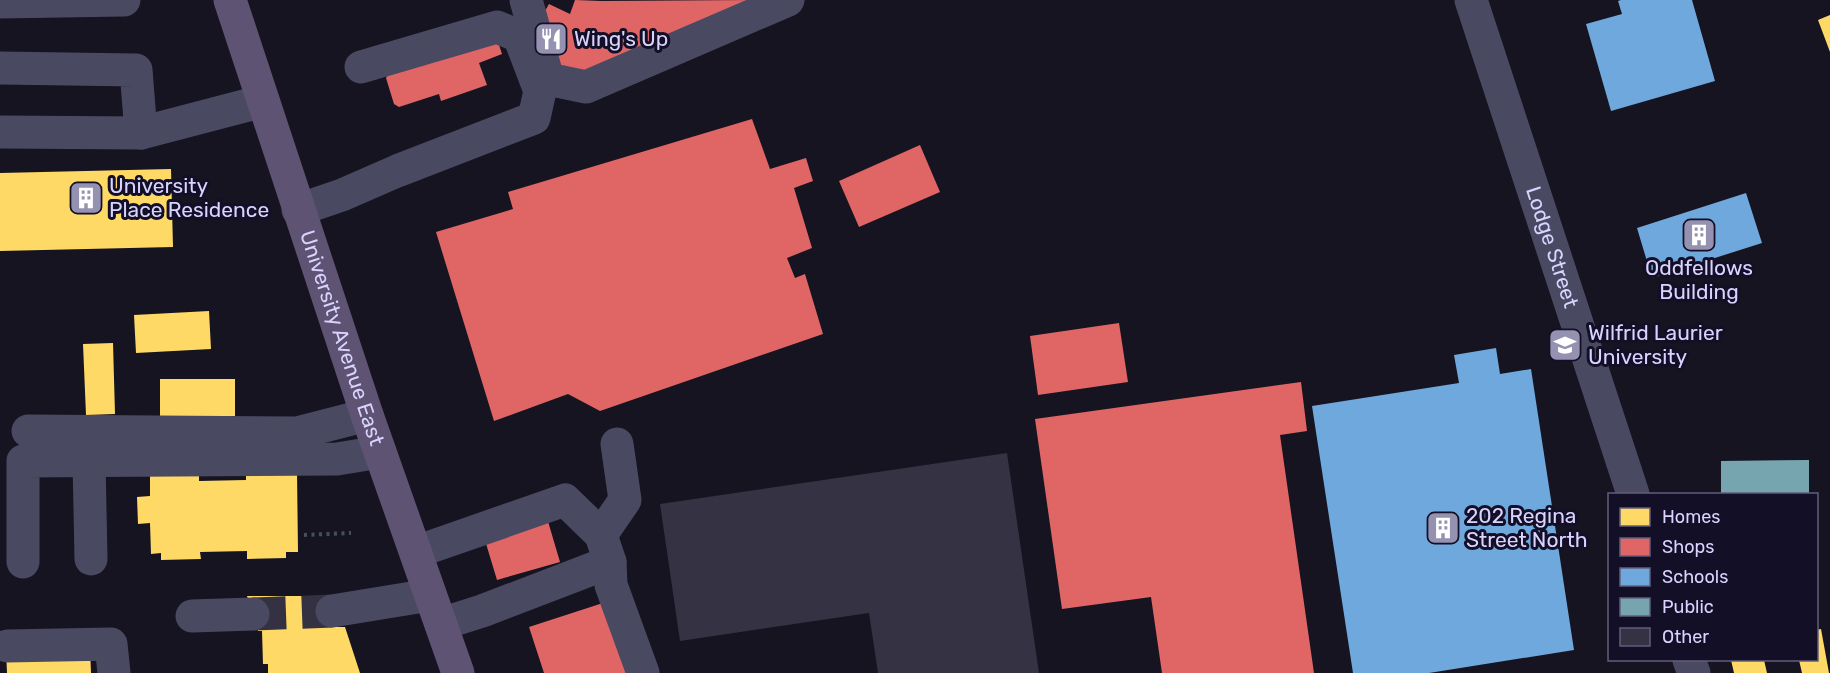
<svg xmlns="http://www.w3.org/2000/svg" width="1830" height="673" viewBox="0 0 1830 673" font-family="Rubik,sans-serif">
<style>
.homes{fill:#ffd966}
.shops{fill:#e06666}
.schools{fill:#6fa8dc}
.public{fill:#76a5af}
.building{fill:#343243}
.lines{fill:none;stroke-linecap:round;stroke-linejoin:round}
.minor-tunnel{stroke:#333142;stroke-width:33;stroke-dasharray:33 16;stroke-linecap:butt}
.path{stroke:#44505f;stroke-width:4;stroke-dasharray:3 4.5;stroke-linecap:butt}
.minor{stroke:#4a4962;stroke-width:33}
.major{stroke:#5e5373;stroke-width:33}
.labels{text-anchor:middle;stroke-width:6;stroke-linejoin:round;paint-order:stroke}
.poi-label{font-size:21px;fill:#d9d4ff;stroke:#130f26;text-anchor:start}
.street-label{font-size:21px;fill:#d9d4ff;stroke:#130f26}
</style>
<rect width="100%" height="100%" fill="#161421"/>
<path class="homes" d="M1830 15V52L1818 20Z
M171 169 173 247 0 251V173Z
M209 311 211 349 136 353 134 315Z
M113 343 115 414 86 415 83 344Z
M160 379H235V416L160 417Z
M297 472 298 552H286V558L247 559V551L200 552 201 559 161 560V553L151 554 150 523 138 524 137 497 150 496V476L199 475V481L246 480V473Z
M247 596H327L337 627H345L360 673H268V664H263L262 631H258Z
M1821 629 1829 673H1802L1799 660H1816V630Z
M90 648 91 673H7L6 649Z
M1731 660H1764L1767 673H1734Z"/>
<path class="shops" d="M575 0 601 1 753 0 566 80 535 28 549 4 570 14Z
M497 39 502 54 479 63 487 85 441 101 439 94 399 107 394 104 386 78 391 70Z
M752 119 770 169 806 158 813 181 794 188 812 248 787 258 795 278 805 274 823 334 600 411 568 394 494 421 436 232 513 209 508 192Z
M920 145 940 192 859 227 839 181Z
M1119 323 1128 382 1038 395 1030 336Z
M1301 382 1307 431 1280 435 1314 673H1162L1151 597 1062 609 1035 419Z
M547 518 560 562 497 580 484 537Z
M606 602 629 673H544L529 627Z"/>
<path class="schools" d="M1621 0H1692L1715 81 1611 111 1586 24 1622 14 1618 1Z
M1746 193 1762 243 1652 278 1637 228Z
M1496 348 1500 374 1531 369 1574 650 1429 673H1353L1312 406 1459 383 1454 355Z"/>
<path class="public" d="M1809 460V494H1721V461Z"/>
<path class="building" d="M1007 453 1039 673H878L869 613 680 641 660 504Z"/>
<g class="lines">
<path class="minor-tunnel" d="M253 614 332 611"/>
<path class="path" d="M304 535 351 533"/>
<g class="minor">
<path d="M526 0 548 79 586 87 788 0"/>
<path id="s1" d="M1471 0 1633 494"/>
<path d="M0 2 124 0"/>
<path d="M0 68 136 70 141 133"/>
<path d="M0 132 141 133 263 101"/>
<path d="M298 210 342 195 397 171 534 118 540 91 519 36 497 27 361 67"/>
<path d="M28 431 297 433 367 415"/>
<path d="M89 461 91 559"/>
<path d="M601 535 625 500 617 444"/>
<path d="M416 552 565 500 601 535 610 562 611 585 643 673"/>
<path d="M23 562V461L337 459 380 452"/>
<path d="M332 611 430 595"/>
<path d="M192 616 253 614"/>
<path d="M441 624 482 611 610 562"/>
<path d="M7 646 111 644 114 673"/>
<path d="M1689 660 1694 673"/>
</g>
<path class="major" id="s2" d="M230 0 367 415 458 673"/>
</g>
<defs>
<g id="restaurant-square" transform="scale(1.725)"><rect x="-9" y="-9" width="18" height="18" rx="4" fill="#9591b1" stroke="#130f26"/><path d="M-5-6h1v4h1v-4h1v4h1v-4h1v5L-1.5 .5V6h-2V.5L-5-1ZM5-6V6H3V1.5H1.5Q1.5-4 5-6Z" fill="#fff"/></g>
<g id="building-square" transform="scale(1.725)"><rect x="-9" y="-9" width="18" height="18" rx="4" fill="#9591b1" stroke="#130f26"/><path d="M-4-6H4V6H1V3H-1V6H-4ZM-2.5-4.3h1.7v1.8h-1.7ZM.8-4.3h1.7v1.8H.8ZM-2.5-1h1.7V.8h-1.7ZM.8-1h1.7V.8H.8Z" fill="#fff"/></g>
<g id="university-square" transform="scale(1.725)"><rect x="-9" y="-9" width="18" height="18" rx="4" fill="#9591b1" stroke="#130f26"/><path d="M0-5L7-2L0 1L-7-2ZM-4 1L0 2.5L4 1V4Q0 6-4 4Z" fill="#fff"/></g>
</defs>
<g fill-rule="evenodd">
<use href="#restaurant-square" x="551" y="39"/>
<use href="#building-square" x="86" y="198"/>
<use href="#building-square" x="1699" y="235"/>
<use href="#university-square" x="1565" y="345"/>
<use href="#building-square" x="1443" y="528"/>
</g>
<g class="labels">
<g class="poi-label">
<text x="574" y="46">Wing's Up</text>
<text x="109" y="193">University<tspan x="109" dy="24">Place Residence</tspan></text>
<text x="1699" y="275" text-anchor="middle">Oddfellows<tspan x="1699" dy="24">Building</tspan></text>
<text x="1588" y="340">Wilfrid Laurier<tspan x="1588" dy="24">University</tspan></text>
<text x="1466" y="523">202 Regina<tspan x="1466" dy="24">Street North</tspan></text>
</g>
<g class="street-label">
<text dy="7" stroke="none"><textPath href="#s1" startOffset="260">Lodge Street</textPath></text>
<text dy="7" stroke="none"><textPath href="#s2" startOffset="356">University Avenue East</textPath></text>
</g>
</g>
<rect x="1608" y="493" width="210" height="168" fill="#130f26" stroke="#625e7d" stroke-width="1.5"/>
<rect x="1620" y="508" width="30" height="18" fill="#ffd966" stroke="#625e7d" stroke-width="1.5"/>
<text x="1662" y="523" font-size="18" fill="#d9d4ff">Homes</text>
<rect x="1620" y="538" width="30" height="18" fill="#e06666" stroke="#625e7d" stroke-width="1.5"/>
<text x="1662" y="553" font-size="18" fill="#d9d4ff">Shops</text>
<rect x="1620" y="568" width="30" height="18" fill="#6fa8dc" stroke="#625e7d" stroke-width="1.5"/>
<text x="1662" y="583" font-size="18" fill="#d9d4ff">Schools</text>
<rect x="1620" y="598" width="30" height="18" fill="#76a5af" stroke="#625e7d" stroke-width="1.5"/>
<text x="1662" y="613" font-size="18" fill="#d9d4ff">Public</text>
<rect x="1620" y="628" width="30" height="18" fill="#343243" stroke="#625e7d" stroke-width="1.5"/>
<text x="1662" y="643" font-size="18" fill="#d9d4ff">Other</text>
</svg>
